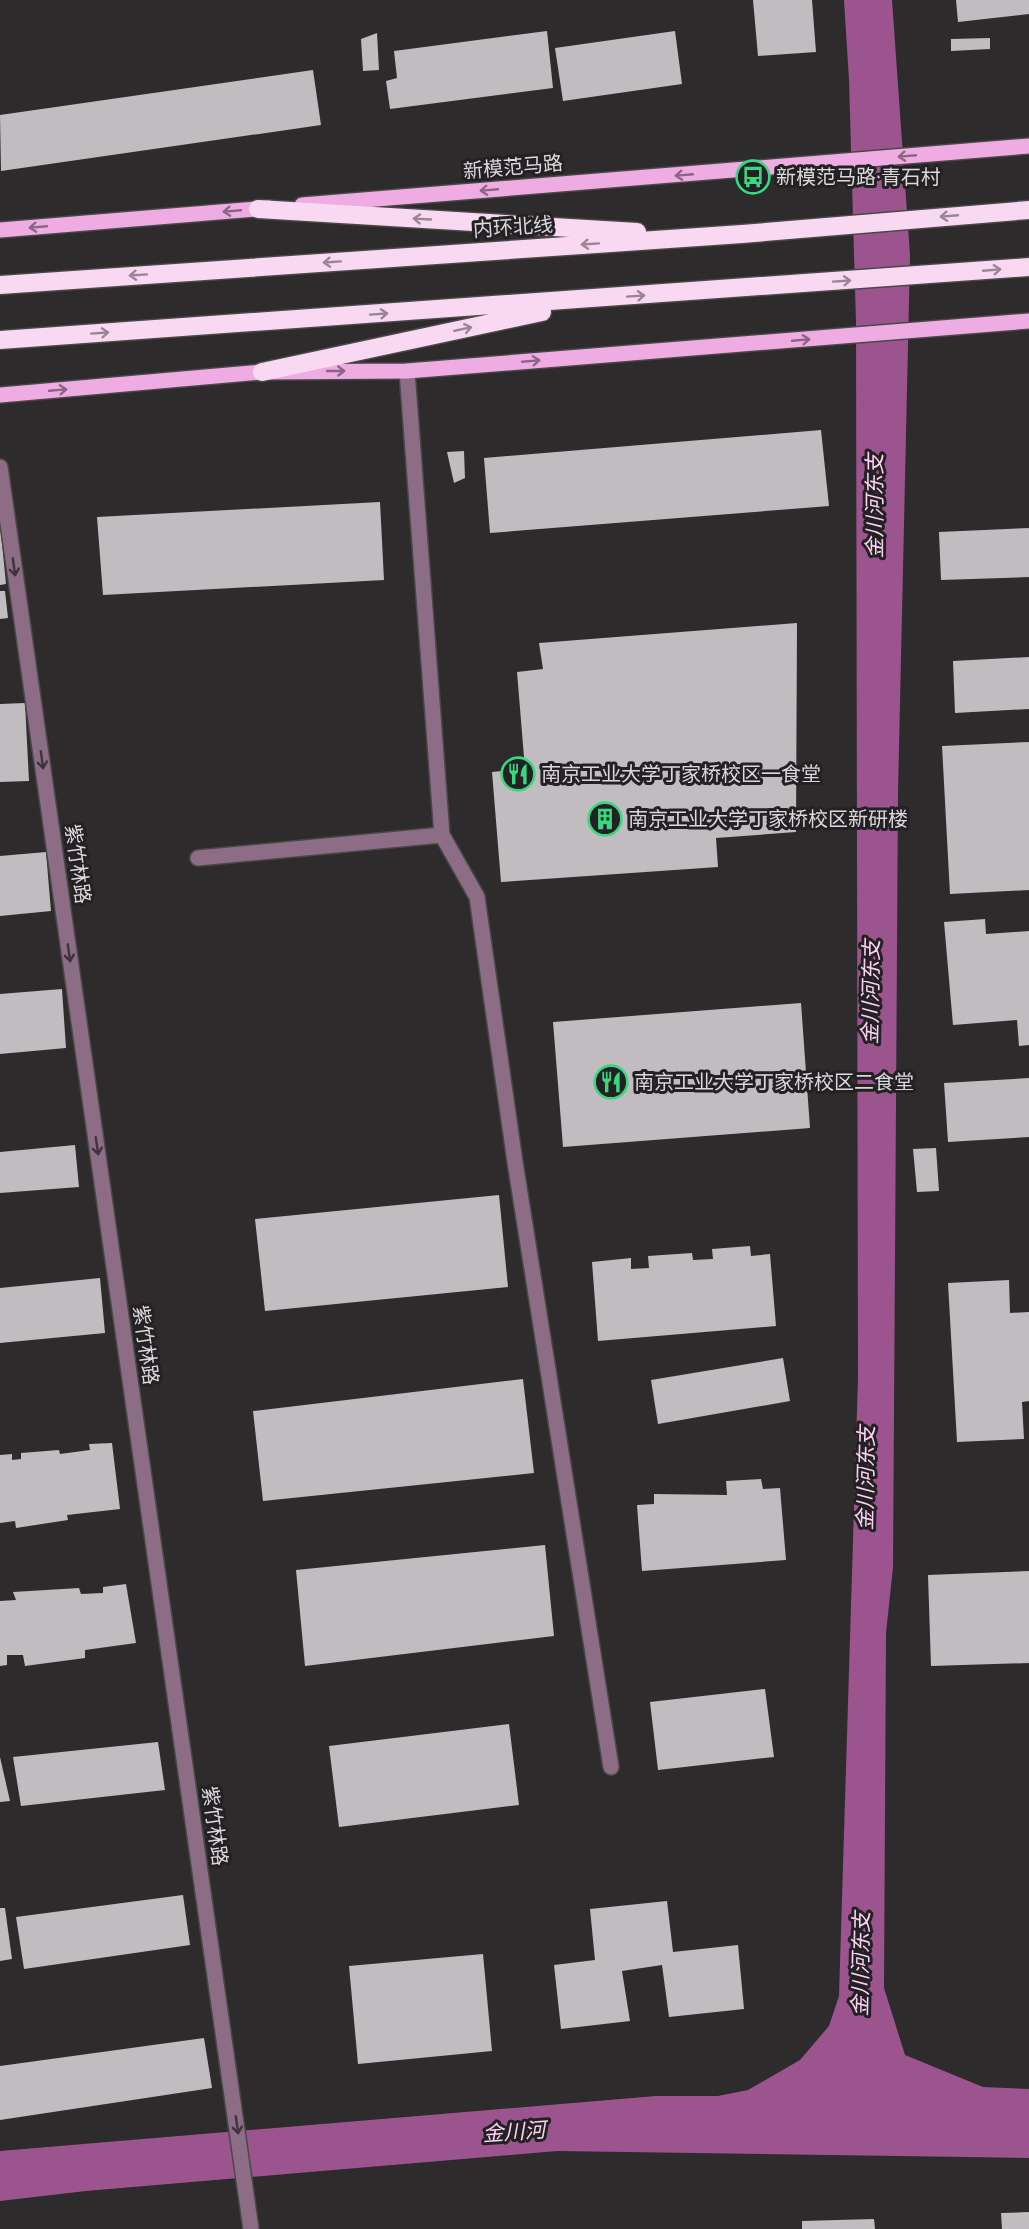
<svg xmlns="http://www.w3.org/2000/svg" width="1029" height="2229" viewBox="0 0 1029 2229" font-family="'Roboto Condensed','Noto Sans SC',sans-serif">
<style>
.water{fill:#9c548f}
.building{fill:#c1bcc0}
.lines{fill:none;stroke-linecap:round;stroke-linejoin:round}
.minor-casing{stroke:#4a4749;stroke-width:18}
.major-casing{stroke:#4a4749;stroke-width:18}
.highway-casing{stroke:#4a4749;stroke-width:21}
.minor{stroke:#8d6d86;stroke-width:15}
.major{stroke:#eface2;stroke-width:15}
.highway{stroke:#f9d8f2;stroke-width:18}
.oneway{stroke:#8a6683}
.oneway2{stroke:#998695}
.oneway3{stroke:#3e343c}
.labels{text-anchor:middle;stroke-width:6;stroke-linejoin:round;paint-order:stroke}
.street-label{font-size:20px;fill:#dad8da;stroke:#242124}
.poi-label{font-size:20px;fill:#dad8da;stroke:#242124;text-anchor:start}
.water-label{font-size:21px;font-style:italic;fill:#fbd2f1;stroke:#242124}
</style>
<rect width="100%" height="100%" fill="#2e2b2d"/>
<path class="water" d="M844 0H892L910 255 898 792 893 1567 886 1633 884 1988 905 2055 983 2087 1029 2089V2158L557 2151 86 2191 0 2201V2151L656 2096H718L748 2090 800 2060 829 2026 839 1996 858 1378 856 322 849 80Z"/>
<path class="building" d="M753 0H812L816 52 758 56Z
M956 0H1029V14L958 22Z
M547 31 553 88 390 109 386 81 397 78 394 51Z
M675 31 682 84 563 101 555 48Z
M377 33 379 70 363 71 361 39Z
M990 38V49L951 51V39Z
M313 70 321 125 1 171 0 115Z
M821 430 829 506 490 533 484 458Z
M464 451 465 478 454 483 447 452Z
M380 502 384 580 103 595 97 517Z
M0 523 6 584 0 585Z
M1029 528V577L941 580 939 532Z
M0 591H5L8 618 0 619Z
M797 623 796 832 716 838 718 867 501 882 492 772 525 769 517 672 543 669 539 643Z
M1029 657V709L955 713 953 661Z
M25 703 29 781 0 782V704Z
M1029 742V890L950 894 942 746Z
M46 852 51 911 0 916V856Z
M985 919 986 934 1029 931V1045L1019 1046 1017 1020 953 1025 944 922Z
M62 989 66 1048 0 1054V994Z
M801 1003 810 1128 563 1147 553 1022Z
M1029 1078V1137L948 1142 944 1083Z
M75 1145 79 1187 0 1193V1152Z
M936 1148 939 1191 917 1192 913 1149Z
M499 1195 508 1287 265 1311 255 1219Z
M750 1246 751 1256 770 1254 776 1326 598 1341 592 1262 631 1258V1269L649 1268 648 1256 692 1253 693 1260 713 1259 712 1249Z
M100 1278 105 1333 0 1343V1288Z
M1009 1280 1010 1313 1029 1312V1401L1022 1402 1024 1439 957 1442 948 1283Z
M783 1358 790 1401 658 1424 651 1380Z
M523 1379 534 1473 263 1501 253 1411Z
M112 1443 120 1509 67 1515 68 1520 16 1528 15 1521 0 1523V1455L12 1454V1460L21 1459V1453L59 1450 60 1454 90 1450 89 1444Z
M761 1479 763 1489 780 1488 786 1560 642 1571 637 1505 654 1504V1494L727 1495 726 1481Z
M545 1545 554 1636 305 1666 296 1570Z
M1029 1571V1663L931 1666 928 1575Z
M126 1584 136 1643 85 1650V1658L25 1666 23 1655H7V1665L0 1666V1601L16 1600 13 1592 79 1588 81 1594 103 1593V1587Z
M765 1689 774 1757 658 1770 650 1702Z
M509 1724 519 1805 339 1827 329 1746Z
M158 1742 165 1790 21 1806 13 1757Z
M0 1757 10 1801 0 1802Z
M183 1895 190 1945 24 1969 16 1917Z
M667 1901 673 1952 738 1945 744 2009 669 2017 662 1965 622 1971 630 2021 561 2029 554 1965 595 1960 590 1909Z
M0 1908H5L12 1959 0 1961Z
M483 1954 492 2051 358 2064 349 1966Z
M204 2038 212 2088 0 2120V2066Z
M1029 2212V2229H1002L1001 2213Z
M874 2219 875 2229H802V2221Z"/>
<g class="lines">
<g class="minor-casing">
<path id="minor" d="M407 371 442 835 477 897 515 1162 611 1767
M0 467 251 2229
M198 858 442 835"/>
</g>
<g class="major-casing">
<path id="major" d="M302 205 1029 146
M0 230 269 208
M0 395 262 372 407 371 1029 321"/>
</g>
<g class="highway-casing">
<path id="highway" d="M258 209 637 232
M0 285 742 234 1029 210
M0 340 1029 267
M262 372 542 312"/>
</g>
<use href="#minor" class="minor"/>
<use href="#major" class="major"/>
<use href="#highway" class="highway"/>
</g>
<defs><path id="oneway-shaft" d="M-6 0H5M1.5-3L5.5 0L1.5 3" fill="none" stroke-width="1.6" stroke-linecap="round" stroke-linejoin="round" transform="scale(1.5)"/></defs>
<g class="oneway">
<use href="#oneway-shaft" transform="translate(907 156) rotate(175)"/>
<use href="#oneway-shaft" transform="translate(684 175) rotate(175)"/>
<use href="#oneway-shaft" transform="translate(489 190) rotate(175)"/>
<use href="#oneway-shaft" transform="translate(232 211) rotate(175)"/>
<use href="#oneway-shaft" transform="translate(38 227) rotate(175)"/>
<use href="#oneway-shaft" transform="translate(801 340) rotate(-5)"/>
<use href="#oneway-shaft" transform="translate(531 361) rotate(-5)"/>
<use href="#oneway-shaft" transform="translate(336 371)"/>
<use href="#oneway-shaft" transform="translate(58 390) rotate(-5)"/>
</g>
<g class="oneway2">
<use href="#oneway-shaft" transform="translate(949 216) rotate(175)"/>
<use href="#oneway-shaft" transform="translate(422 219) rotate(-177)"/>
<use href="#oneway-shaft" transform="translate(590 244) rotate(176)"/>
<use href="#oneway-shaft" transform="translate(332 262) rotate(176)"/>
<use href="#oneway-shaft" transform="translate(992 270) rotate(-5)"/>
<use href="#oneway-shaft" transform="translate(138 275) rotate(176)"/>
<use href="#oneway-shaft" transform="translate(842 281) rotate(-4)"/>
<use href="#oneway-shaft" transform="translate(636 296) rotate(-4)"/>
<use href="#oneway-shaft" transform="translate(379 314) rotate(-4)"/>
<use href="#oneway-shaft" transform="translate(463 329) rotate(-12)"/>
<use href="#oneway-shaft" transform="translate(100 333) rotate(-4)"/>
</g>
<g class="oneway3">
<use href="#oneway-shaft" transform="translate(14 567) rotate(82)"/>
<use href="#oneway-shaft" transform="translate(42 760) rotate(82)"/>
<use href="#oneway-shaft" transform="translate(69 953) rotate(82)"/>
<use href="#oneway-shaft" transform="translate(97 1146) rotate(82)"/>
<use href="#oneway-shaft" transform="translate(237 2125) rotate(82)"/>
</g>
<defs>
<g id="bus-ring" transform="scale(1.725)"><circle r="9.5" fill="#242124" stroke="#38d880" stroke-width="1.5"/><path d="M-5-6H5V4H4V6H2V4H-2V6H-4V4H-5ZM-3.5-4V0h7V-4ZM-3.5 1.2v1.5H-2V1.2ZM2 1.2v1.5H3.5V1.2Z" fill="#38d880"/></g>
<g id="restaurant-ring" transform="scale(1.725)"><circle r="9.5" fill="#242124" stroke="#38d880" stroke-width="1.5"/><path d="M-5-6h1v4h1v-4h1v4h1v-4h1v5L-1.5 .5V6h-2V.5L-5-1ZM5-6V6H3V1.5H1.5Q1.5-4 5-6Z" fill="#38d880"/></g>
<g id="building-ring" transform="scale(1.725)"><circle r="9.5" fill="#242124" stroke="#38d880" stroke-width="1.5"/><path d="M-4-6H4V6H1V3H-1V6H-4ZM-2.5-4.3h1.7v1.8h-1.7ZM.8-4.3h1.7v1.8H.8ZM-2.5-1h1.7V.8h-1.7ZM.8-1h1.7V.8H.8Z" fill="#38d880"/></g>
</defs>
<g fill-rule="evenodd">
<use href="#bus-ring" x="753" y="177"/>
<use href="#restaurant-ring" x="518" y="774"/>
<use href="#building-ring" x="605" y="819"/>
<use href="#restaurant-ring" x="611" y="1082"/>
</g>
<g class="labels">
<g class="street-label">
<text transform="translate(513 167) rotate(-5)" y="7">新模范马路</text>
<text transform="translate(513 227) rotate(-4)" y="7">内环北线</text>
<text transform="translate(78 864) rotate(82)" y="7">紫竹林路</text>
<text transform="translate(146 1345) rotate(82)" y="7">紫竹林路</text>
<text transform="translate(215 1826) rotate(82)" y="7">紫竹林路</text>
</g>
<g class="poi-label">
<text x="776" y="184">新模范马路·青石村</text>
<text x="541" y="781">南京工业大学丁家桥校区一食堂</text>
<text x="628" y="826">南京工业大学丁家桥校区新研楼</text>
<text x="634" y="1089">南京工业大学丁家桥校区二食堂</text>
</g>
<g class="water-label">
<text transform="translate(875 506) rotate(-90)" y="7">金川河东支</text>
<text transform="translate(871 992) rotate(-89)" y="7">金川河东支</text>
<text transform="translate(866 1478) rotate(-89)" y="7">金川河东支</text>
<text transform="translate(861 1964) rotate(-89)" y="7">金川河东支</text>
<text transform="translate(514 2132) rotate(-4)" y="7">金川河</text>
</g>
</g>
</svg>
